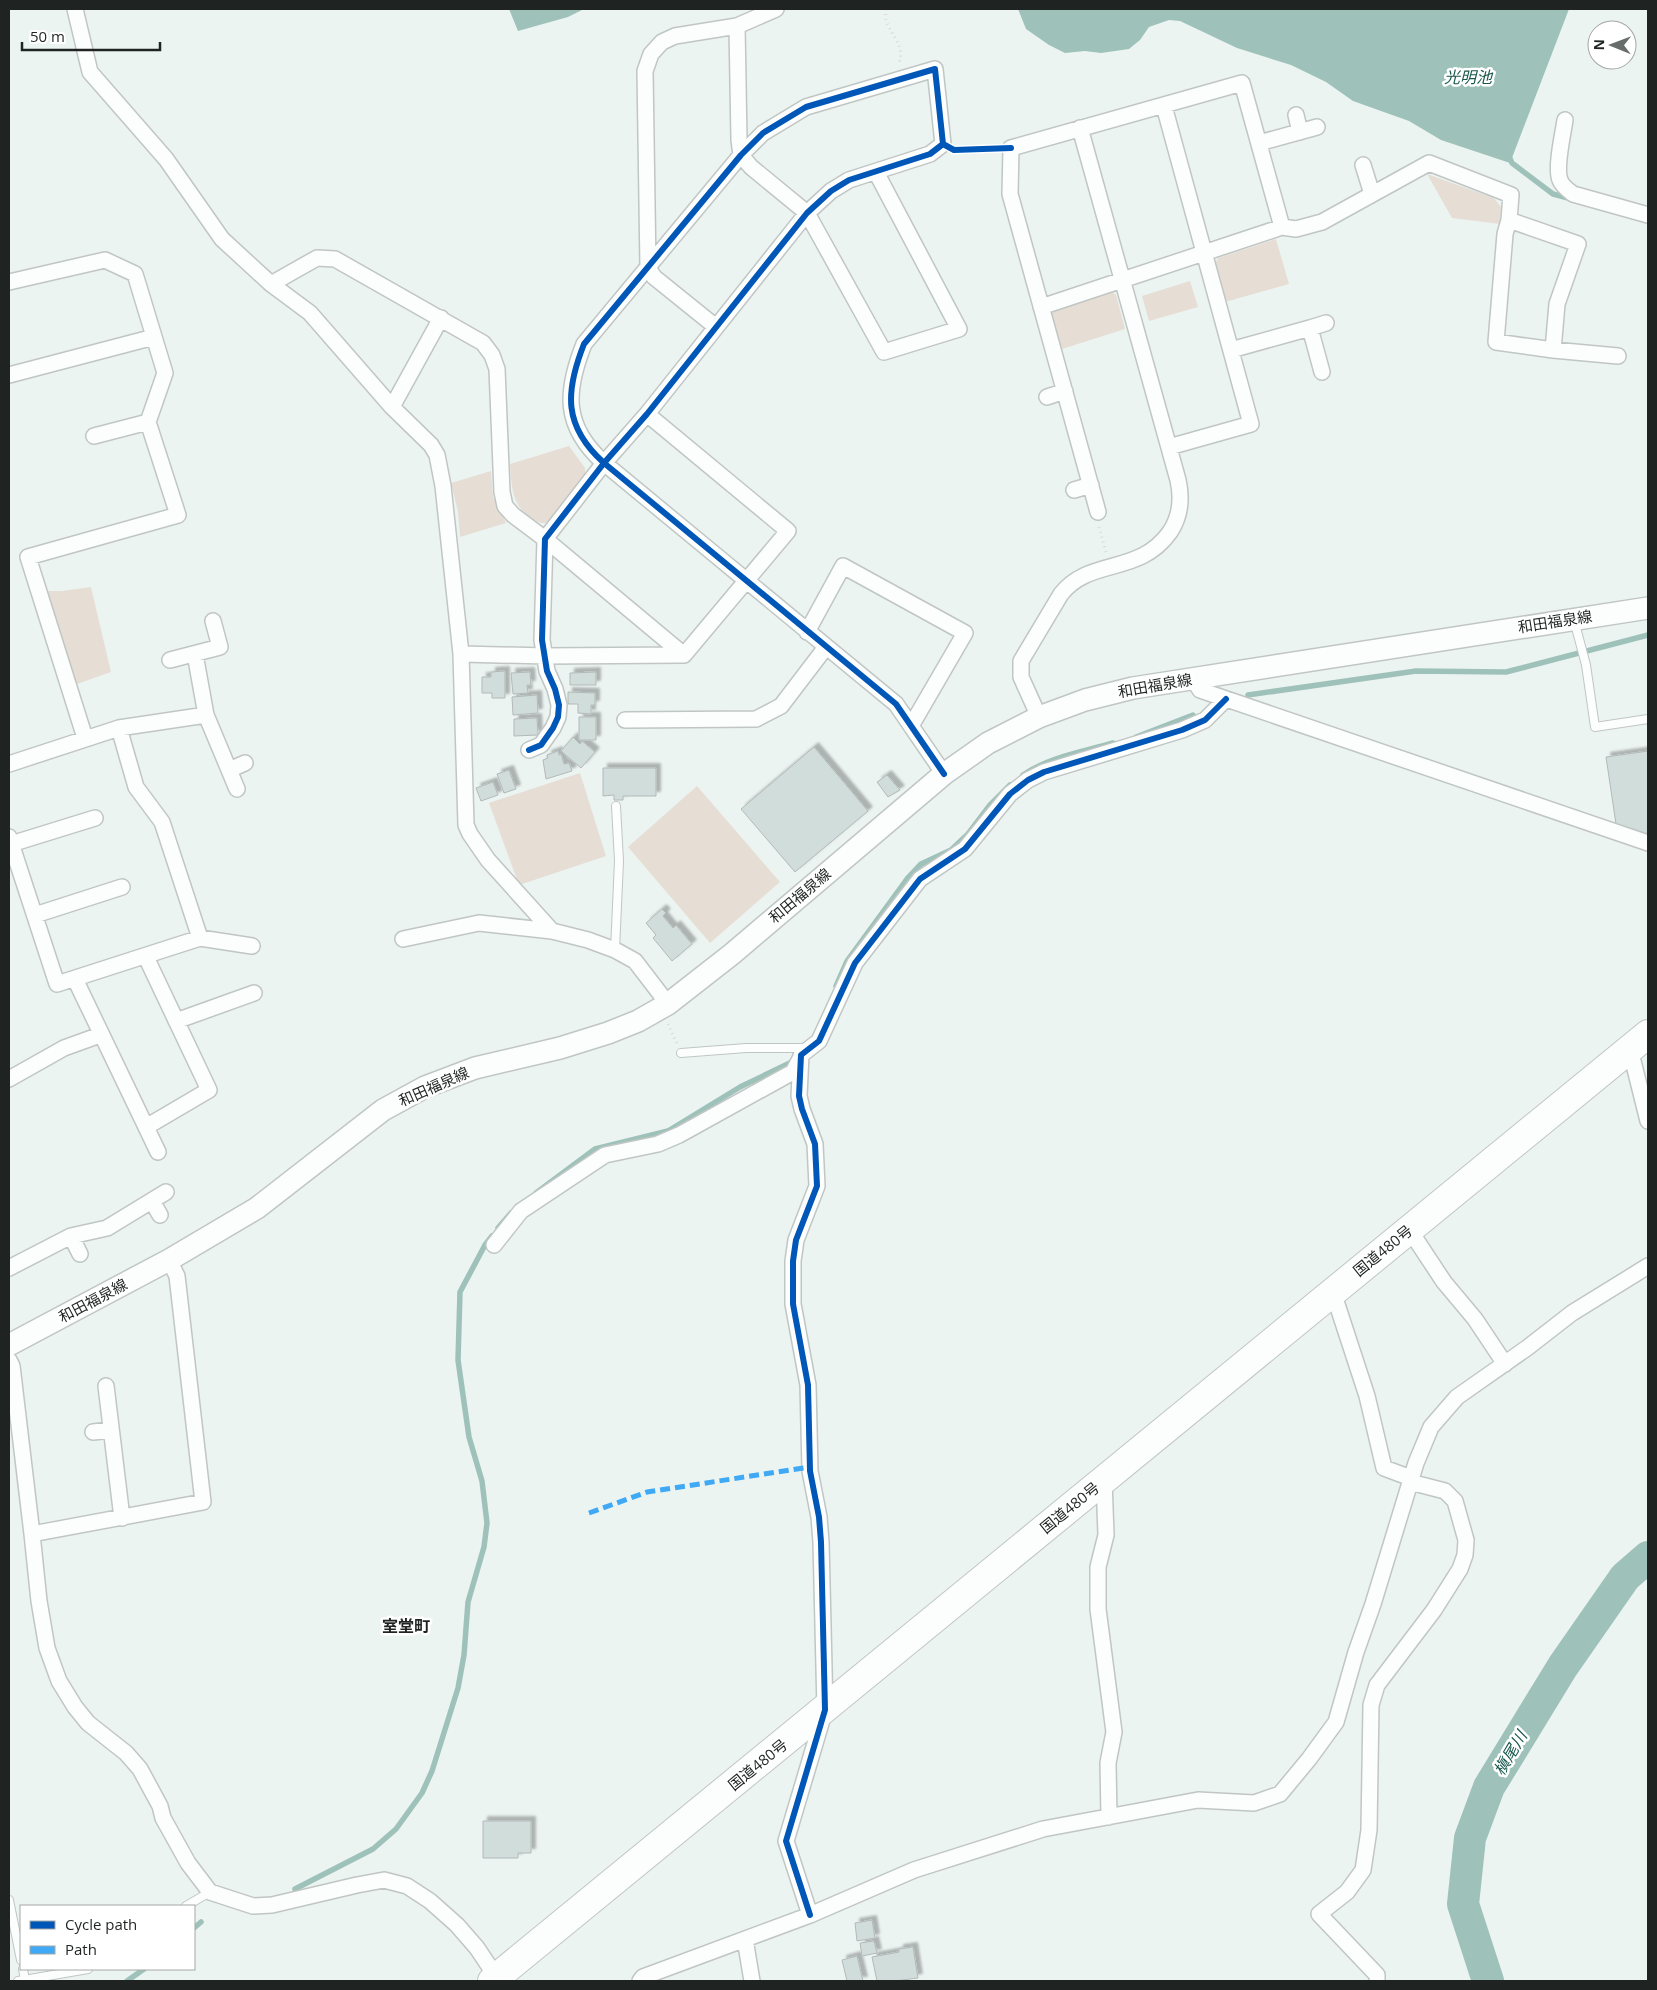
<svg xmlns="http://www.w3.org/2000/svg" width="1657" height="1990" viewBox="0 0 1657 1990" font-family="'Open Sans','Noto Sans JP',sans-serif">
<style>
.green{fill:#e6ddd5}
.water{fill:#9ec2b9}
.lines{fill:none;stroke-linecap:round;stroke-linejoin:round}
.stream{stroke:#9ec2b9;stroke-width:5.5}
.river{stroke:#9ec2b9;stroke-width:32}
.building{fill:#d0ddda;stroke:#b3b9b8;filter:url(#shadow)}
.lane-casing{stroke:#c0c6c4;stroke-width:10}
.street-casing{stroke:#c0c6c4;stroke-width:18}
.secondary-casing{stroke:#c0c6c4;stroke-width:24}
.highway-casing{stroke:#c0c6c4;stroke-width:30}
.path{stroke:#d8dad9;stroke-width:3;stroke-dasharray:1 4;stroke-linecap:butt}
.lane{stroke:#fcfdfd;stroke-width:8}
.street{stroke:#fcfdfd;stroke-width:15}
.secondary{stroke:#fcfdfd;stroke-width:21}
.highway{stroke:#fcfdfd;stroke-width:28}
.quiet{stroke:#3fa9f5;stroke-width:5;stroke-dasharray:10 5;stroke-linecap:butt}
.cycleway-casing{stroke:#fff;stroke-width:9}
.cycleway{stroke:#0057b8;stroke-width:6}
.labels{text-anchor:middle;stroke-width:5;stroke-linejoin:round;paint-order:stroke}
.street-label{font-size:15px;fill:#1f2423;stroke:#fff}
.water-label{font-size:16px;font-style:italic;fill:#16574c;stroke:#fff}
.neighbourhood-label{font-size:16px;font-weight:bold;fill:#1f2423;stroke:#fff}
</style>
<defs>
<filter id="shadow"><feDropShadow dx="4.5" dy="-4.5" stdDeviation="1" flood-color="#0004"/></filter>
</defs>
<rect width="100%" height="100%" fill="#ecf4f2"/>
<path class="green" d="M1427 174 1494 198 1501 207 1500 224 1452 218Z
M1276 239 1289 284 1225 302 1215 264 1218 258Z
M1190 281 1198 307 1149 321 1142 296Z
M1111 291 1116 295 1125 329 1059 350 1049 316 1053 310Z
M569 446 585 468 586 477 550 519 546 523H541C512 511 512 491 510 464Z
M491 471 493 497 506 523 460 537 458 512 451 483Z
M91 587 111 672 77 684 46 591H62Z
M580 773 606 856 519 885 489 803Z
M697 786 780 882 710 943 628 847Z"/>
<path class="water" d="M509 9H584L568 17 518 31Z
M1018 9H1569L1510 163 1441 140 1409 121 1353 101 1326 82 1291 65 1237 48 1180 21 1169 20 1149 27 1140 40 1129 49 1101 53 1085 51 1065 53 1049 45 1026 29Z"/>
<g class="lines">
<path class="stream" d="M1509 156 1512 163 1553 194 1572 199
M1248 695 1416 671 1506 672 1648 635
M1136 737 1193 715
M1023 775C1049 757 1083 752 1113 743
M836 986 847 961 907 879 921 864 951 850 968 834 990 805 1010 785
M536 1193 595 1149 668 1131 740 1087 794 1061
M498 1228 511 1213
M295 1889 373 1849 396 1829 422 1793 432 1771 458 1688 464 1655 468 1602 484 1547 487 1523 482 1481 469 1437 458 1360 460 1292 485 1245 492 1236
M194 1928 201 1922
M127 1981 144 1969"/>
<path class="river" d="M1488 1981 1463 1904 1470 1838 1489 1787 1563 1666 1625 1577 1648 1557"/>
</g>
<path class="building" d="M505 671V698H492V693H482V677H491V672Z
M530 672 531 685H527L528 693 513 694 511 673Z
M596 672V685H570V673Z
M568 692 595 693V705H591V714L578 713V704H568Z
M537 695 538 713 513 715 512 697Z
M579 717H596V740H579Z
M537 718 538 735 514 736V719Z
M573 737 580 744 582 741 595 752 581 768 561 751Z
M814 747 868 811 795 872 741 809Z
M558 751 559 755 561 754 564 764 569 763 572 771 546 779 543 760 548 758 547 755Z
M1648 751V834L1616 824 1606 757Z
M603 768H656V796H623V800H614V795L603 796Z
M509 770 516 789 504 793 497 774Z
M887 775 900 790 888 797 877 782Z
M493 782 498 795 481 801 476 788Z
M662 909 666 913 663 916 673 928 676 925 692 944 672 961 653 938 656 935 646 923Z
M483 1821H531V1853H518V1858H483Z
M872 1920 875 1938 857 1941 855 1923Z
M874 1941 877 1953 862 1956 860 1943Z
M913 1947 918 1978 895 1981H877L872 1957 899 1952V1949Z
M857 1956 863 1981H847L842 1960Z"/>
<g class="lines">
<g class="lane-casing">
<path id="lane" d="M1574 620 1586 665 1595 727 1648 719
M615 950 619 861 616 806
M681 1053 746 1048H808
M9 1900 21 1960
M186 1906 210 1892
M23 1969 25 1980
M18 1981 88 1969"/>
</g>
<g class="street-casing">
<path id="street" d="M75 9 90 72 166 159 222 239 271 284 310 313 392 407 431 445 437 455 443 486 461 654 466 825 470 834 488 860 552 931 588 940 615 950 635 961 668 1004
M737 26 739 140 741 155 751 167 807 213 884 352 959 329 876 172
M1164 106 1251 424 1169 447
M1296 115 1300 132
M1565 120C1563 134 1555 168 1560 180 1562 186 1568 190 1573 194L1648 215
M1259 143 1317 127
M1363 165 1372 194
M1509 220 1505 234 1496 342 1553 350 1618 356
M9 282 105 260 135 274 165 373 148 422 178 515 28 557 85 738
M271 284 317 258 335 259 483 343 492 355 497 369 502 492 505 506 513 515 545 539 684 655 546 656 461 654
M1041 307 1282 227 1296 229 1322 222 1429 163 1511 195 1509 220 1578 244 1557 304 1553 350
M716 327 654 277 648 268 645 71 651 54 662 42 675 36 737 26 776 9
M1310 328 1326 323
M1231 350 1310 328 1322 372
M9 375 154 337
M1047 397 1065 391
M392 407 441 318
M647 414 788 531 684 655
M94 436 148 422
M1074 490 1091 485
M1098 512 1010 194 1011 148 1242 83 1282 227
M807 632 843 566 965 633 911 726
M195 654 206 715 237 789
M170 660 220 647 213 621
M1193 679 1200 690 1648 843
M1039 717 1021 677V661L1061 594C1090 557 1139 576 1170 532 1180 517 1182 498 1178 480L1080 128
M625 720 756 719 781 706 826 647
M529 750 541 745 553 728 558 717 559 705 555 689 547 671 542 640 545 539 604 463 647 414 807 213 831 191 849 180 930 154 943 144 935 69 806 107 763 133 741 155 584 344C565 392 563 426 604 463L896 704 944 774
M9 764 119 728 206 715
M229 770 245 763
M9 837 57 984 200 938 162 822 136 787 119 728
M11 844 95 818
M35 915 122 887
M200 938 252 946
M403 939 479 923 552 931
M75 979 158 1152
M176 1021 254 993
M1630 1049 1648 1121
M9 1079 64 1048 100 1035
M146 1127 209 1090 146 957
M152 1201 160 1215
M1409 1229 1444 1282 1475 1319 1505 1364
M71 1236 80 1254
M494 1245 521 1211 605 1155 658 1144 679 1135 793 1072 801 1057
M9 1268 71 1236 107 1228 166 1192
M1333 1292 1367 1396 1384 1468 1411 1478
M9 1360 12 1366 32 1534 39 1601 47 1648 59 1681 75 1707 88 1723 126 1753 140 1769 160 1806 163 1818 188 1863 210 1892 253 1906 272 1905 357 1885 384 1880 407 1886 430 1901 457 1925 477 1948 499 1981
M106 1386 122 1518
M93 1432 111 1430
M1104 1480 1106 1535 1098 1567V1609L1114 1732 1108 1763 1109 1817
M32 1534 203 1502 177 1276 169 1260
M810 1915 786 1841 825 1710 821 1542 819 1517 810 1471 808 1385 793 1304V1261L796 1240 817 1186 815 1144 802 1109 799 1096 801 1055 819 1041 855 963 920 879 965 849 1010 794 1028 780 1044 772 1182 730 1205 720 1226 699
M745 1939 752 1981
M640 1981 643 1977 810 1915 914 1870 1043 1829 1198 1800 1254 1803 1280 1794 1309 1759 1336 1722 1356 1652 1373 1604 1416 1463 1431 1427 1457 1397 1527 1348 1572 1313 1648 1266
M1377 1981V1975L1319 1914 1347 1892 1363 1870 1369 1830 1371 1705 1377 1685 1434 1610 1460 1569 1465 1555 1466 1540 1455 1501 1445 1491 1410 1482"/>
</g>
<g class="secondary-casing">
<path id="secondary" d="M9 1345 169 1260 257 1208 383 1110 425 1087 475 1068 560 1048 608 1033 638 1021 668 1004 732 954 944 774 988 743 1039 717 1085 700 1133 688 1648 608"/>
</g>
<g class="highway-casing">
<path id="highway" d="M492 1981 1648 1034"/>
</g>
<path class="path" d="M886 9C881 30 907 40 899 63
M1099 527 1106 552
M668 1024 677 1044"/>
<use href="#lane" class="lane"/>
<use href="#street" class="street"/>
<use href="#secondary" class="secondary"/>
<use href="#highway" class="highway"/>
<path class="quiet" d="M589 1513 647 1492 810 1467"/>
<g class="cycleway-casing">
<path id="cycleway" d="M943 144 954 150 1011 148
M529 750 541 745 553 728 558 717 559 705 555 689 547 671 542 640 545 539 604 463 647 414 807 213 831 191 849 180 930 154 943 144 935 69 806 107 763 133 741 155 584 344C565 392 563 426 604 463L896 704 944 774
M810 1915 786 1841 825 1710 821 1542 819 1517 810 1471 808 1385 793 1304V1261L796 1240 817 1186 815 1144 802 1109 799 1096 801 1055 819 1041 855 963 920 879 965 849 1010 794 1028 780 1044 772 1182 730 1205 720 1226 699"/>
</g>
<use href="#cycleway" class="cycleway"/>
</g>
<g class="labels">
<g class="street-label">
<text transform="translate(1555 622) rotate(-9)" y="5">和田福泉線</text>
<text transform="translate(1155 686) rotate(-10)" y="5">和田福泉線</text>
<text transform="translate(800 896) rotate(-40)" y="5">和田福泉線</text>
<text transform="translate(434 1087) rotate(-24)" y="5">和田福泉線</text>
<text transform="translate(1383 1251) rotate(-39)" y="5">国道480号</text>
<text transform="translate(93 1301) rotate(-28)" y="5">和田福泉線</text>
<text transform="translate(1070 1508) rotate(-39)" y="5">国道480号</text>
<text transform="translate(758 1765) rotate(-39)" y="5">国道480号</text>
</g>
<g class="water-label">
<text x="1468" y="83">光明池</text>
<text transform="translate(1510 1753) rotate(-59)" y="6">槇尾川</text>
</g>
<g class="neighbourhood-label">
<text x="406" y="1632">室堂町</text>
</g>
</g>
<rect width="1657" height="1990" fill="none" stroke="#1f2423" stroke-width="20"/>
<rect x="20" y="1905" width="175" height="65" fill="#ffffff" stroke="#a5a7a7"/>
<rect x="30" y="1921" width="25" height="8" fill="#0057b8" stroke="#a5a7a7"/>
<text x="65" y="1930" font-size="15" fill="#1f2423">Cycle path</text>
<rect x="30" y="1946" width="25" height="8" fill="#3fa9f5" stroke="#a5a7a7"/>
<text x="65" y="1955" font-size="15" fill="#1f2423">Path</text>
<g transform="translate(1612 45) rotate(271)"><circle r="24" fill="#ffffff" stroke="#a5a7a7"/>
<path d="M0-4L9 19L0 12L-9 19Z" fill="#676d6b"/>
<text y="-8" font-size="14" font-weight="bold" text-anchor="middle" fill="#1f2423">N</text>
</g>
<path d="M22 42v8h138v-8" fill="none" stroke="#1f2423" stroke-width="2.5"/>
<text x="30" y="42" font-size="15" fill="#1f2423" stroke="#ffffff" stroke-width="4" paint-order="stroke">50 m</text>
</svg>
